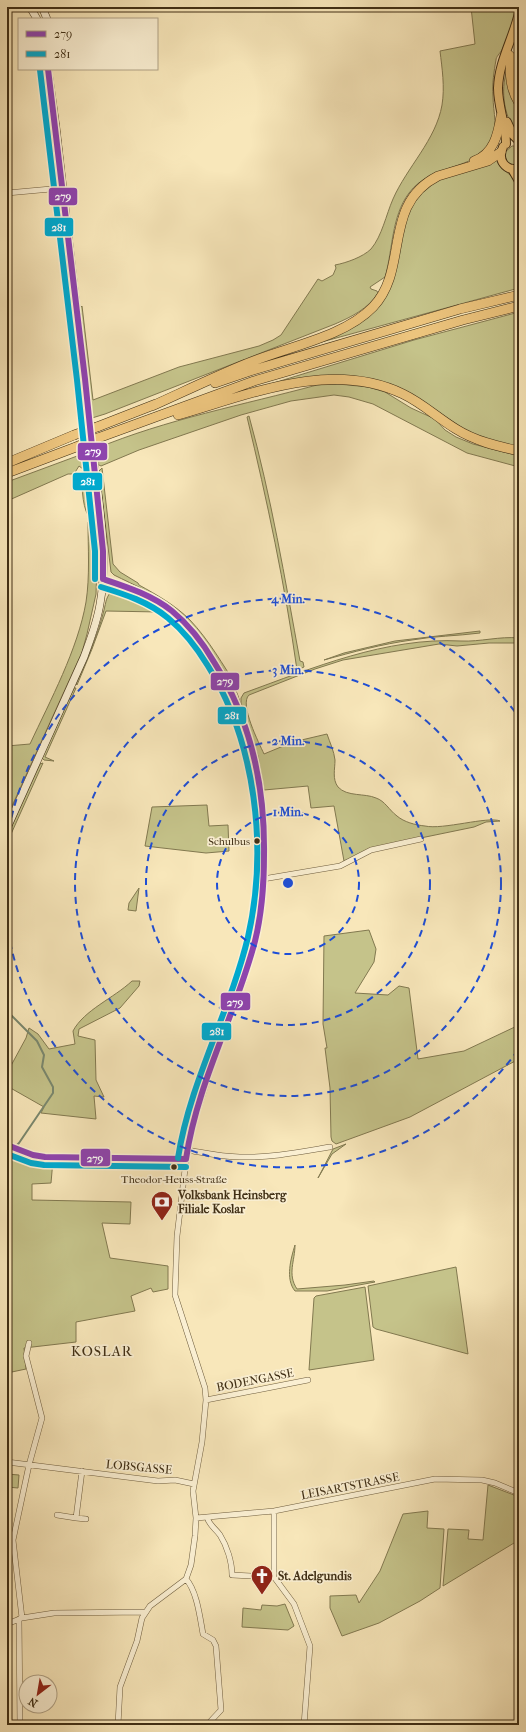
<svg xmlns="http://www.w3.org/2000/svg" width="526" height="1732" viewBox="0 0 526 1732" font-family="'IM FELL French Canon',serif">
<style>
.green{fill:#c5c38a;stroke:#827950}
.lines{fill:none;stroke-linecap:round;stroke-linejoin:round}
.stream{stroke:#79876e;stroke-width:2}
.secondary-tunnel{stroke:#d3c299;stroke-width:7;stroke-dasharray:7 3.5;stroke-linecap:butt}
.street-casing{stroke:#6e5d3e;stroke-width:6}
.secondary-casing{stroke:#402f15;stroke-width:8}
.primary-casing{stroke:#402f15;stroke-width:10}
.highway-casing{stroke:#402f15;stroke-width:10}
.street{stroke:#faefd2;stroke-width:5}
.secondary{stroke:#faefd2;stroke-width:7}
.primary{stroke:#ecc47d;stroke-width:8}
.highway{stroke:#ecc47d;stroke-width:9}
.highway-bridge-casing{stroke:#402f15;stroke-width:10;stroke-linecap:butt}
.highway-bridge{stroke:#ecc47d;stroke-width:9}
.bus-1-casing{stroke:#faefd2;stroke-width:9}
.bus-2-casing{stroke:#faefd2;stroke-width:9}
.bus-1{stroke:#8e44ad;stroke-width:6}
.bus-2{stroke:#00a9ce;stroke-width:6}
.ring{fill:none;stroke:#1d4ed8;stroke-width:2;stroke-dasharray:7 5}
.bus-dot{fill:#402f15;stroke:#faefd2;stroke-width:1.5}
.labels{text-anchor:middle;stroke-width:3.5;stroke-linejoin:round;paint-order:stroke}
.bus-label{font-size:11px;fill:#402f15;stroke:#faefd2;text-anchor:end}
.poi-label{font-size:12px;font-weight:bold;fill:#402f15;stroke:#faefd2;text-anchor:start}
.street-label{font-size:12px;fill:#402f15;stroke:#faefd2}
.quarter-label{font-size:14px;letter-spacing:1px;fill:#402f15;stroke:#faefd2}
.centre{fill:#1d4ed8;stroke:#faefd2;stroke-width:2}
.ring-label{font-size:12px;text-anchor:middle;font-weight:bold;fill:#1d4ed8;stroke:#faefd2;stroke-width:3.5;stroke-linejoin:round;paint-order:stroke}
.line-badge{stroke:#faefd2;stroke-width:1.5}
.badge-label{font-size:11px;text-anchor:middle;font-weight:bold;fill:#fff}
</style>
<rect width="100%" height="100%" fill="#f8e7ba"/>
<filter id="stains"><feTurbulence type="fractalNoise" baseFrequency=".005" numOctaves="4"/><feColorMatrix values="0 0 0 0 .2 0 0 0 0 .09 0 0 0 0 .02 0 0 0 .5 -.17"/></filter>
<radialGradient id="worn" r=".72"><stop offset=".6" stop-color="#630" stop-opacity="0"/><stop offset="1" stop-color="#630" stop-opacity=".3"/></radialGradient>
<path class="green" d="M471 7H516C514 22 508 36 502 50 500 53 496 57 496 60 494 71 492 84 493 96 493 113 499 128 490 144 475 170 430 164 409 193 391 217 393 250 385 277L370 287 371 289 377 291 378 293C368 309 351 317 335 324L105 414 92 418 80 308 82 306 93 400 179 367 259 346 273 340 281 335 318 279 322 281 333 275 336 268 335 265C346 263 363 257 371 249 382 236 386 215 393 199 407 167 436 140 442 105 445 87 442 68 440 51L475 44Z
M519 43V94C513 77 514 61 519 43Z
M507 69 516 103 519 108V137C504 118 500 92 507 69Z
M512 146H519V166C509 168 505 161 505 152Z
M497 160C501 172 515 174 518 187L519 288 318 343 377 307 412 203 433 182Z
M519 312V448L476 437 434 409 357 378 267 385 414 340Z
M338 384 368 387 385 392 411 408 435 419 445 430 456 437 473 444 519 456V467L467 453 373 404 349 397 334 395 291 401 241 415 139 450 101 466 97 464 95 449C167 419 243 405 317 385Z
M249 416C271 496 285 579 300 661L303 662 304 667 297 670C285 585 267 500 247 417Z
M88 452 92 495 87 499 88 515C82 506 81 480 83 469L79 466 74 474H68L7 501V482Z
M102 468 113 564 120 572 138 583 139 585C157 595 175 605 190 620 209 640 223 665 238 688L233 685C216 658 199 628 173 608 156 594 134 585 114 575L111 572 99 471Z
M88 522 94 523 97 565 96 594 87 634 82 652 7 817V746L30 744C50 701 78 649 86 602 90 576 88 548 88 522Z
M113 590C168 590 218 660 236 706 249 737 255 771 259 804H256L247 755 230 699 192 641 179 625 159 612 106 611 92 649 77 685 76 684C87 660 98 635 104 610 106 602 106 596 113 590Z
M480 631V633C457 636 434 636 412 640 382 644 353 652 324 660L344 653 395 641Z
M519 638V643H489L457 646 439 644 343 660 315 669 249 695C239 704 259 743 264 754L293 742 327 734C330 743 334 751 335 760 335 769 332 779 338 787 347 797 365 793 376 798 385 801 389 810 397 816 404 822 415 825 425 826 443 830 488 816 500 821L486 822 474 827 377 847 344 861 334 806 311 808 308 786 264 790 258 756 241 703V698L244 693C313 668 386 637 461 641 480 642 500 636 519 638Z
M74 688H76L45 757 54 761 44 760 42 758Z
M43 763 38 774 7 843V837L40 764Z
M207 805 209 826 228 825 229 851 206 853 145 846 152 807Z
M139 888 136 911 128 910 129 903Z
M369 930 376 949 374 962 355 993 388 995 399 986 409 988 418 1059 464 1051 519 1025V1059L410 1117 336 1144 332 1141 331 1137 330 1088 325 1048H327L323 1024 324 936Z
M132 981H140L139 986 120 1008 79 1029 78 1036 95 1040 96 1080 104 1097 94 1096 96 1119 41 1113 44 1107 7 1086V1073L26 1038 29 1028 38 1034 49 1049 75 1044 73 1031C84 1010 114 998 132 981Z
M346 1144 332 1154 318 1178 333 1149Z
M11 1156 23 1160H53L51 1183 32 1184V1200L131 1202 130 1224 102 1223 110 1258 168 1266V1289L153 1292 151 1288 131 1296 135 1311 76 1322V1342L24 1348 26 1369 7 1373V1160Z
M295 1245C295 1261 287 1274 297 1289L345 1285 374 1281 375 1282 327 1291H295C285 1279 291 1258 295 1245Z
M456 1267 468 1354 376 1329 373 1327 368 1286Z
M365 1287 374 1360 309 1370 314 1298 316 1296Z
M7 1474 19 1475 18 1488 7 1487Z
M488 1485 519 1497V1540L443 1586 448 1529 469 1530 468 1539 483 1540Z
M428 1511 427 1528 444 1529 440 1588 420 1601 379 1623 342 1636 330 1608V1596L356 1595 359 1603 380 1571 403 1514Z
M285 1604 294 1626 288 1630 242 1627 243 1608 261 1610 262 1605 277 1606Z"/>
<g class="lines">
<path class="stream" d="M7 1011 37 1041 44 1055 42 1067 53 1087V1093L19 1143 7 1155"/>
<path class="secondary-tunnel" d="M89 419 93 451"/>
<g class="street-casing">
<path id="street" d="M7 193 62 188
M103 579 125 586 167 607 185 622 201 641 227 680 235 695 254 755 262 796 264 850 263 891 258 926 244 980 216 1054 189 1136 177 1236 175 1295 205 1388 206 1400 202 1442 193 1491 196 1518 195 1536 191 1565 186 1579 150 1606 142 1618 137 1641 120 1687 118 1725
M263 879 340 866 371 850 421 839
M7 1145 33 1155 45 1157 186 1159
M187 1150C205 1153 222 1157 240 1157 270 1158 300 1152 330 1147
M206 1400 308 1380
M7 1462 158 1481 175 1480 194 1484
M274 1511V1577L294 1604 310 1646 304 1725
M57 1515 76 1518 82 1471
M207 1517C209 1525 215 1528 220 1535 227 1546 232 1562 232 1575L274 1577
M76 1518 86 1519
M196 1518 274 1511 435 1479 482 1480 495 1483 519 1493
M186 1579C197 1591 200 1618 203 1634L213 1640 216 1646 221 1710 207 1725
M22 1618 13 1540 29 1465 42 1418 26 1356 29 1343
M19 1619 20 1725
M7 1624 22 1618 54 1613 145 1612"/>
</g>
<g class="secondary-casing">
<path id="secondary" d="M30 7 37 19
M42 7 47 19
M48 69 56 127 89 419
M7 828 84 657C90 640 97 623 100 604 109 554 98 501 93 451"/>
</g>
<g class="primary-casing">
<path id="primary" d="M507 122 513 135 519 141
M506 144C506 125 498 107 498 88 499 61 513 39 519 13
M503 147C497 160 505 171 519 169
M512 169 519 181"/>
</g>
<g class="highway-casing">
<path id="highway" d="M509 55 511 57C509 74 510 89 519 103
M474 161C494 154 498 134 501 116
M215 383 250 371 460 309 519 295
M152 406C183 392 214 377 246 364 285 347 343 338 373 307 410 268 381 205 438 176L488 161 501 152
M178 415C248 395 331 359 403 394 422 403 438 418 456 429 475 441 497 446 519 451
M97 427 156 404
M98 438 254 381 463 320 519 306
M7 463 74 435
M7 473 76 447"/>
</g>
<use href="#street" class="street"/>
<use href="#secondary" class="secondary"/>
<use href="#primary" class="primary"/>
<use href="#highway" class="highway"/>
<g class="highway-bridge-casing">
<path id="highway-bridge" d="M74 435 97 427
M76 447 98 438"/>
</g>
<use href="#highway-bridge" class="highway-bridge"/>
<g class="bus-1-casing">
<path id="bus-1" d="M48 69 85 379 103 551V579
M103 579C127 587 152 595 172 611 189 625 203 643 214 662 251 720 265 786 264 855 264 883 262 913 255 941 236 1014 197 1083 186 1159
M7 1145 33 1155 45 1157 186 1159"/>
</g>
<g class="bus-2-casing">
<path id="bus-2" d="M40 70 77 380 95 551V579
M101 587C124 594 149 602 168 618 184 631 197 648 208 666 256 743 268 849 248 937 230 1012 190 1081 178 1158
M7 1154 31 1163 44 1165 186 1167"/>
</g>
<use href="#bus-1" class="bus-1"/>
<use href="#bus-2" class="bus-2"/>
</g>
<g class="ring">
<circle cx="288" cy="883" r="71"/>
<circle cx="288" cy="883" r="142"/>
<circle cx="288" cy="883" r="213"/>
<path d="M518 1050A284 284 0 0 1 7 925M7 841A284 284 0 0 1 518 716"/>
</g>
<defs>
<g id="bank-pin" transform="scale(1.15)"><path d="M0 17L-7.5 6A9.5 9.5 0 1 1 7.5 6Z" fill="#8f2418" stroke="#faefd2"/><path d="M-6-4H6V4H-6ZM0-2.3a2.3 2.3 0 1 0 0 4.6a2.3 2.3 0 1 0 0-4.6Z" fill="#fff"/></g>
<g id="church-pin" transform="scale(1.15)"><path d="M0 17L-7.5 6A9.5 9.5 0 1 1 7.5 6Z" fill="#8f2418" stroke="#faefd2"/><path d="M-1.2-6h2.4v3.5h3.3v2.4h-3.3V6h-2.4V-.1h-3.3v-2.4h3.3Z" fill="#fff"/></g>
</defs>
<g fill-rule="evenodd">
<use href="#bank-pin" x="162" y="1202"/>
<use href="#church-pin" x="262" y="1576"/>
</g>
<g class="bus-dot">
<circle cx="257" cy="841" r="3.5"/>
<circle cx="174" cy="1167" r="3.5"/>
</g>
<g class="labels">
<g class="bus-label">
<text x="250" y="845">Schulbus</text>
<text x="174" y="1183" text-anchor="middle">Theodor-Heuss-Straße</text>
</g>
<g class="poi-label">
<text x="178" y="1199">Volksbank Heinsberg<tspan x="178" dy="14">Filiale Koslar</tspan></text>
<text x="278" y="1580">St. Adelgundis</text>
</g>
<g class="street-label">
<text transform="translate(255 1380) rotate(-11)" y="4">BODENGASSE</text>
<text transform="translate(139 1467) rotate(5)" y="4">LOBSGASSE</text>
<text transform="translate(350 1486) rotate(-11)" y="4">LEISARTSTRASSE</text>
</g>
<g class="quarter-label">
<text x="102" y="1356">KOSLAR</text>
</g>
</g>
<circle cx="288" cy="883" r="6" class="centre"/>
<g class="ring-label">
<text x="288" y="603">4 Min.</text>
<text x="288" y="674">3 Min.</text>
<text x="288" y="745">2 Min.</text>
<text x="288" y="816">1 Min.</text>
</g>
<g class="line-badge">
<rect x="48" y="187" width="30" height="19" rx="4" fill="#8e44ad"/>
<rect x="44" y="217" width="30" height="20" rx="4" fill="#00a9ce"/>
<rect x="77" y="442" width="31" height="19" rx="4" fill="#8e44ad"/>
<rect x="72" y="472" width="31" height="19" rx="4" fill="#00a9ce"/>
<rect x="210" y="672" width="30" height="19" rx="4" fill="#8e44ad"/>
<rect x="217" y="706" width="30" height="19" rx="4" fill="#00a9ce"/>
<rect x="220" y="992" width="31" height="19" rx="4" fill="#8e44ad"/>
<rect x="201" y="1022" width="31" height="19" rx="4" fill="#00a9ce"/>
<rect x="80" y="1148" width="31" height="19" rx="4" fill="#8e44ad"/>
</g>
<g class="badge-label">
<text x="63" y="200">279</text>
<text x="59" y="231">281</text>
<text x="93" y="455">279</text>
<text x="88" y="485">281</text>
<text x="225" y="685">279</text>
<text x="232" y="719">281</text>
<text x="235" y="1006">279</text>
<text x="217" y="1035">281</text>
<text x="95" y="1162">279</text>
</g>
<rect width="526" height="1732" fill="none" stroke="#f8e7ba" stroke-width="24"/>
<rect x="8" y="8" width="510" height="1716" fill="none" stroke="#402f15" stroke-width="2"/>
<rect x="12" y="12" width="502" height="1708" fill="none" stroke="#402f15"/>
<rect x="18" y="18" width="140" height="52" fill="#faefd2" stroke="#b0a286"/>
<rect x="26" y="31" width="20" height="6" fill="#8e44ad" stroke="#b0a286"/>
<text x="54" y="38" font-size="12" fill="#402f15">279</text>
<rect x="26" y="51" width="20" height="6" fill="#00a9ce" stroke="#b0a286"/>
<text x="54" y="58" font-size="12" fill="#402f15">281</text>
<g transform="translate(38 1694) rotate(211)"><circle r="19" fill="#faefd2" stroke="#b0a286"/>
<path d="M0-3L7 15L0 10L-7 15Z" fill="#8f2418"/>
<text y="-6" font-size="11" font-weight="bold" text-anchor="middle" fill="#402f15">N</text>
</g>
<rect width="100%" height="100%" filter="url(#stains)"/>
<rect width="100%" height="100%" fill="url(#worn)"/>
</svg>
